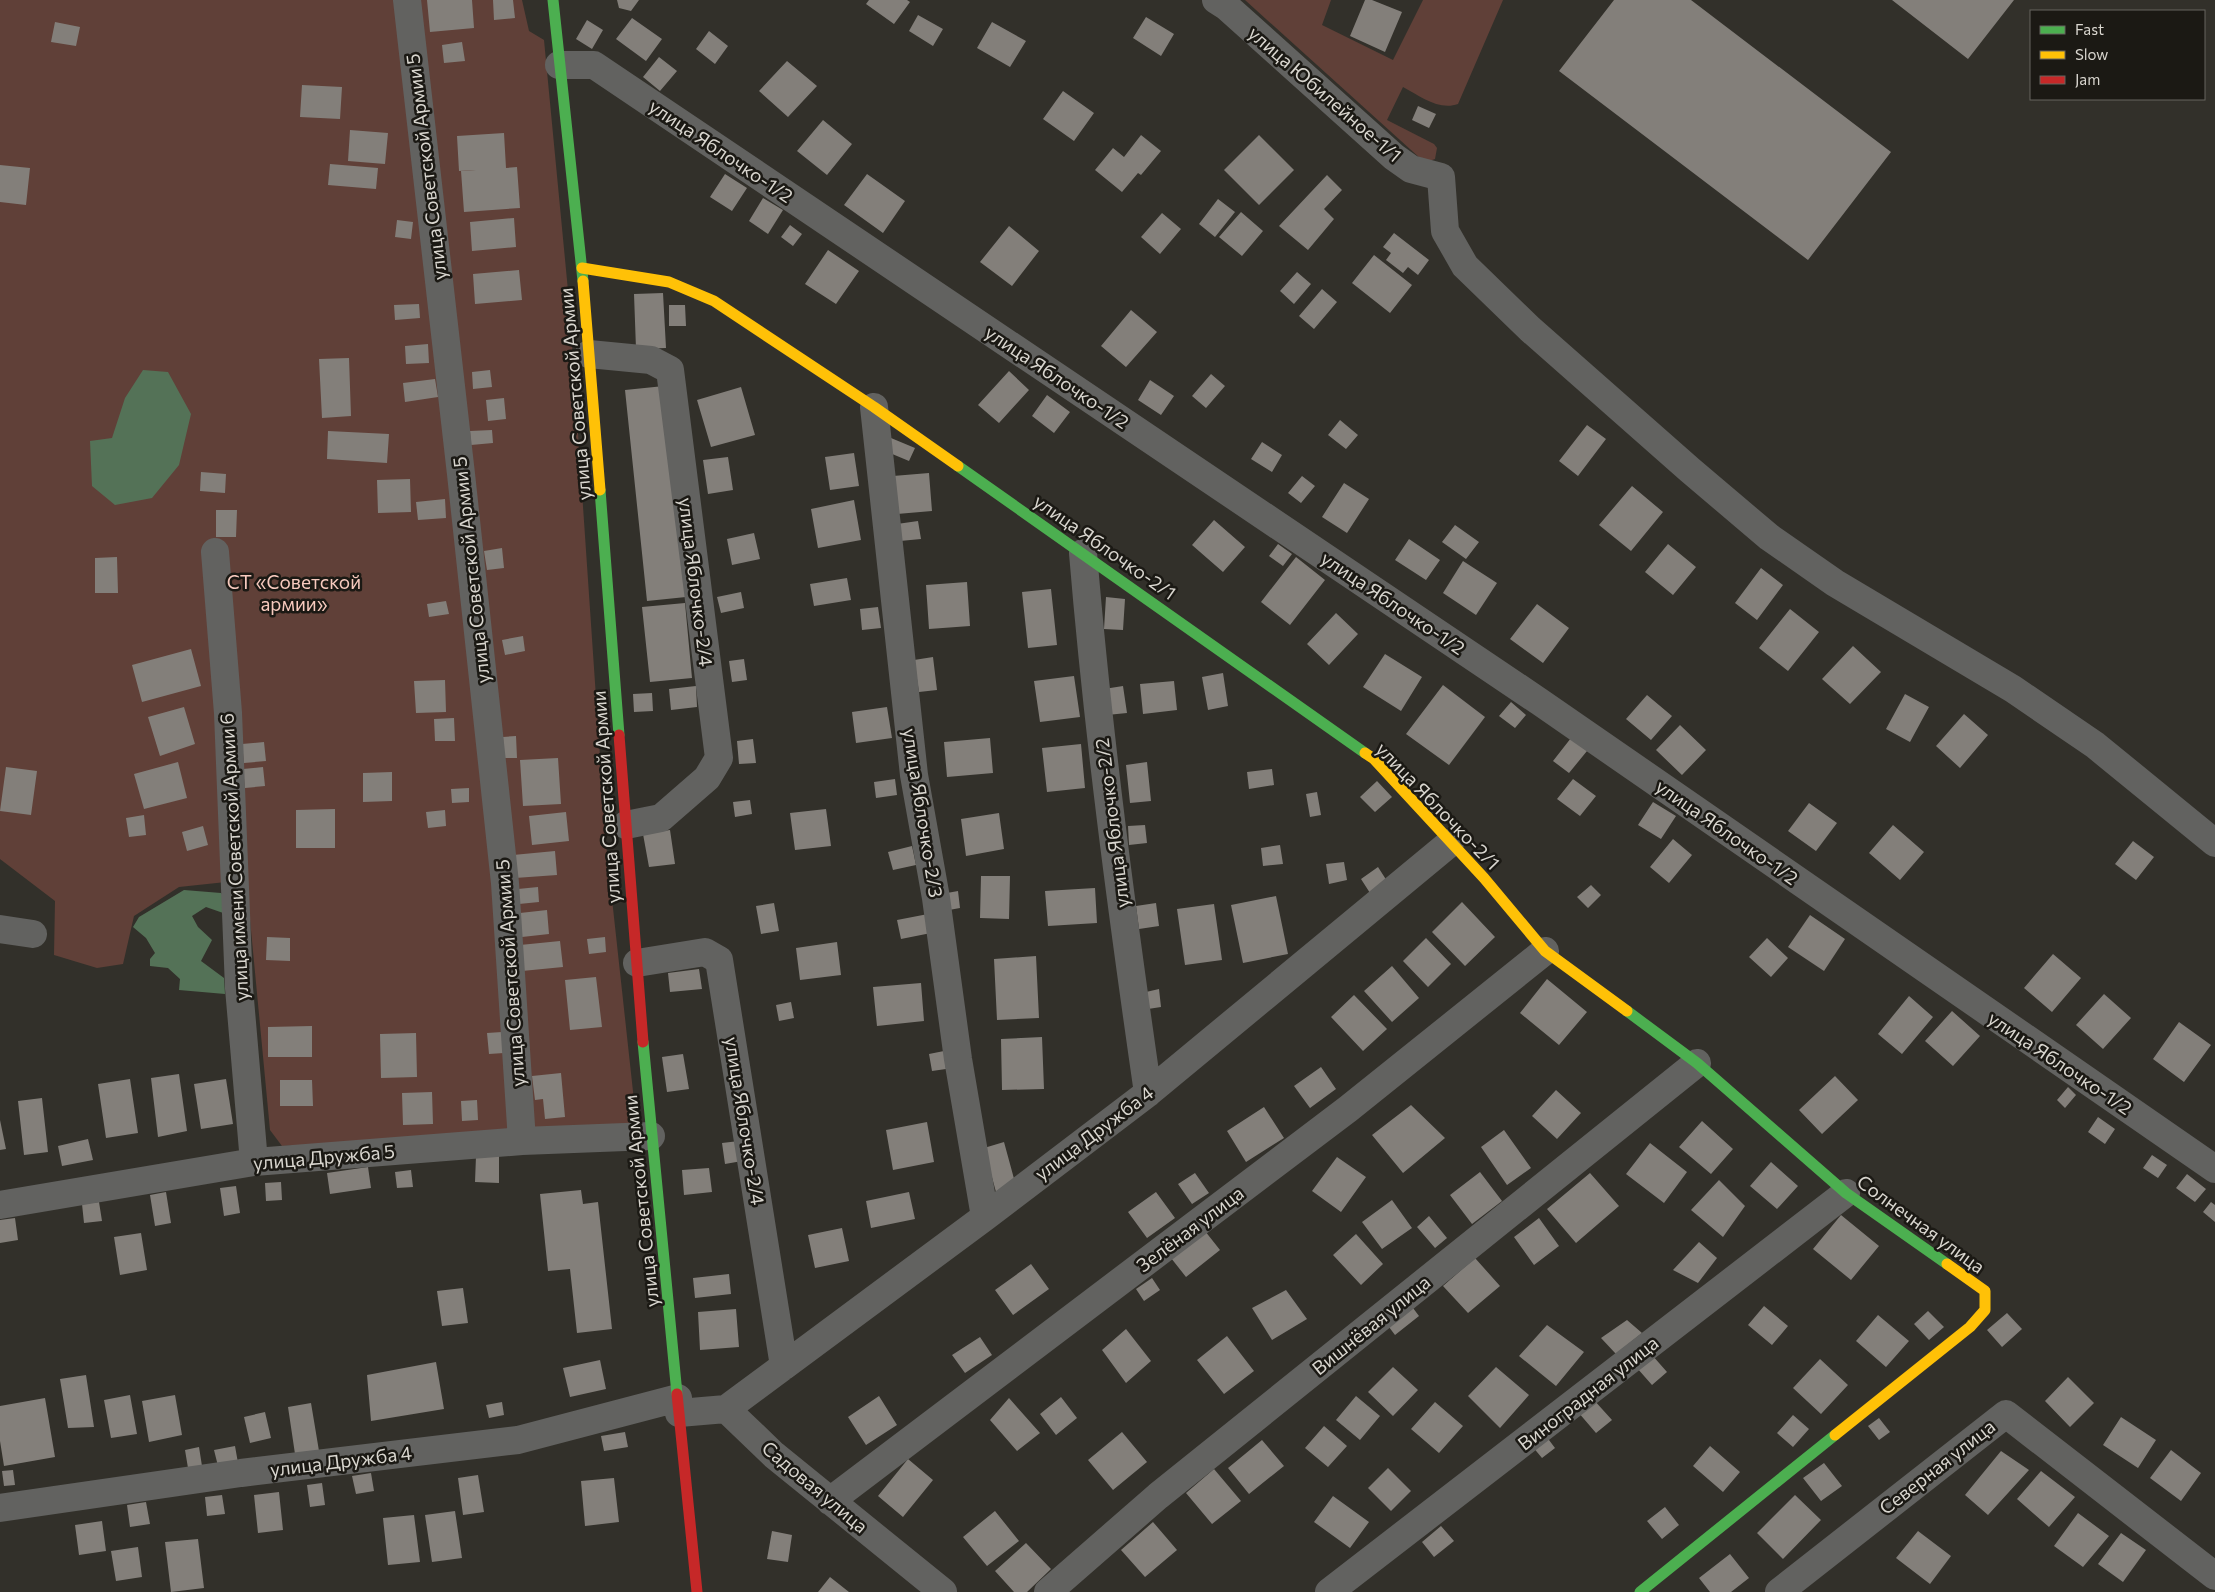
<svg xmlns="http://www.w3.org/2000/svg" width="2215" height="1592" viewBox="0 0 2215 1592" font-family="Commissioner,sans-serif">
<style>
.green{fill:#604038}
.water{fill:#547257}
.building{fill:#837f7a}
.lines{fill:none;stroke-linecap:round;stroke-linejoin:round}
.street{stroke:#626260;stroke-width:28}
.fast{stroke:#4caf50;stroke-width:11}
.slow{stroke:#ffc107;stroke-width:11}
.jam{stroke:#c62828;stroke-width:11}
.labels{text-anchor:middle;stroke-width:5;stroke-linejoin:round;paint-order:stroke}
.street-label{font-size:19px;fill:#d9d6cf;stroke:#1b1914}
.park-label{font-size:19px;fill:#f7cabe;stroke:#1b1914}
</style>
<rect width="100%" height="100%" fill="#32302a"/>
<path class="green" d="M0 0H522L529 31 544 40 569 301 606 844 637 1128 282 1146 270 1130 247 888 226 882 179 887 134 916 123 964 97 968 54 955 55 901 0 859Z
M1245 0H1331L1322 25 1393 60 1423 0H1503L1458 104C1439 111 1420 96 1403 87L1387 120 1434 144 1437 148 1435 159 1429 161 1421 159Z"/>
<path class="water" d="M143 370 168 372 191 414 179 465 152 498 115 505 92 486 90 441 112 438 125 398Z
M184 890 221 893 228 903 226 914 206 907 192 916 198 927 212 940 201 961 224 978 225 994 179 990 180 979 168 968 150 966V959L155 953 146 938 133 927 139 917Z"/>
<path class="building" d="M427 0H472L474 28 430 32Z
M493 0H513L515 18 494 20Z
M617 0H639L631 11 619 8Z
M869 0H907L910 2 894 24 866 4Z
M1365 0H1372L1402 12 1385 52 1350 36Z
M1614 0H1691L1891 152 1808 260 1559 71Z
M1892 0H2014L1968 59Z
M918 15 943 29 933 46 909 31Z
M1146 17 1174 34 1161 56 1133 38Z
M632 18 662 39 646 61 616 39Z
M587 20 603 30 592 49 576 39Z
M55 22 80 27 76 46 51 42Z
M992 22 1026 41 1010 67 977 48Z
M709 31 728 46 715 64 696 49Z
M462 42 465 61 444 63 442 45Z
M659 57 677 71 660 91 643 77Z
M787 61 817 86 788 117 759 91Z
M302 85 342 87 340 119 300 117Z
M1063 91 1094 113 1074 141 1043 119Z
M1418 106 1436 114 1429 128 1412 120Z
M823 120 852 144 827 175 797 151Z
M350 130 388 133 385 164 348 161Z
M504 133 506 168 517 167 520 208 464 212 461 171 476 170 459 171 457 136Z
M1141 135 1161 151 1141 175 1138 173 1122 192 1095 170 1113 148 1124 157Z
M1259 135 1294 170 1259 205 1224 170Z
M330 164 378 168 376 189 328 185Z
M0 165 30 168 26 205 0 202Z
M725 174 747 188 732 211 710 197Z
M867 174 905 201 883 233 844 205Z
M1327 175 1342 190 1324 209 1334 219 1308 250 1279 226Z
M763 198 783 210 768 234 749 221Z
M1218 199 1235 212 1215 237 1199 224Z
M1241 212 1263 231 1242 256 1219 237Z
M1162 213 1181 229 1160 254 1141 237Z
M514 218 516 247 472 251 470 222Z
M397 220 413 222 411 239 395 237Z
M790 225 802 234 793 246 781 237Z
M1009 226 1039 251 1012 286 980 262Z
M1394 233 1429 260 1418 275 1408 267 1403 273 1386 260 1391 253 1383 247Z
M828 250 859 271 836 304 805 284Z
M1374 255 1412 285 1390 313 1352 283Z
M519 270 522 300 475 304 473 274Z
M1297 272 1311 284 1294 304 1280 291Z
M1322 289 1337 302 1314 329 1299 316Z
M663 293 666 348 636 349 634 294Z
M419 304 420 318 395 320 394 305Z
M669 305H685L686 326H669Z
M1131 310 1157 332 1126 367 1101 346Z
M428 344 429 363 406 364 405 346Z
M349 358 351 416 322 418 319 359Z
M490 370 492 387 473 389 472 372Z
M1009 371 1029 390 999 423 978 405Z
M1211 374 1225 386 1206 408 1192 396Z
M435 379 438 397 405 402 403 383Z
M1150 380 1174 396 1161 415 1138 400Z
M664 386 686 597 647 601 625 390Z
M741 387 755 435 711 447 697 400Z
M1047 395 1070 412 1054 433 1032 416Z
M504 398 506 419 488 421 486 400Z
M1340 420 1358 435 1346 449 1328 435Z
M1587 425 1606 439 1578 476 1559 461Z
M492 430 493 443 471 445 470 431Z
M328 431 389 434 387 463 327 459Z
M891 438 915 448 909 461 885 451Z
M1262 442 1282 455 1272 472 1251 459Z
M854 453 859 486 830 490 825 457Z
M728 457 733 490 708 494 703 460Z
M201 472 226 474 225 493 200 491Z
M929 473 932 511 897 514 893 476Z
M1302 476 1315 486 1301 503 1288 493Z
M410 479 411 512 378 513 377 480Z
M1344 483 1369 499 1347 533 1322 517Z
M1632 486 1663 512 1631 551 1599 525Z
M445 499 446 518 418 520 416 502Z
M854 500 861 540 818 548 811 509Z
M216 510H237L236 537H216Z
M1214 520 1245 547 1223 572 1192 545Z
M918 521 921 539 900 541 897 524Z
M1455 525 1479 542 1466 559 1442 542Z
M754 533 760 559 732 565 727 539Z
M1409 539 1440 560 1426 580 1395 560Z
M1278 544 1292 554 1283 566 1269 556Z
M1668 544 1696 567 1673 595 1645 572Z
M502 548 504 568 487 570 484 551Z
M117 557 118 593H95V558Z
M1296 557 1325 580 1290 625 1261 602Z
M1463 561 1497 583 1476 615 1443 593Z
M1761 568 1783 585 1757 620 1735 603Z
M847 578 851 600 814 606 810 584Z
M967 582 970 626 929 629 926 585Z
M1051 589 1057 645 1028 648 1022 592Z
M741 592 744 608 721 613 717 597Z
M1106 597 1125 599 1123 630 1104 629Z
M446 601 449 614 429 617 427 604Z
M685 603 692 678 650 682 642 607Z
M1537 604 1569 628 1543 663 1510 639Z
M878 607 881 628 862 630 860 609Z
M1790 609 1819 632 1788 671 1759 648Z
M1336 613 1358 634 1329 665 1307 644Z
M523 636 525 651 505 655 502 640Z
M1853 646 1881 672 1850 704 1822 679Z
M191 649 201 686 142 702 132 665Z
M1385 654 1422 677 1401 711 1363 687Z
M933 657 937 690 919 692 914 660Z
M744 659 747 680 732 682 729 661Z
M1223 673 1228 706 1208 710 1202 677Z
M1074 676 1080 717 1040 722 1034 681Z
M445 680 446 712 416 713 414 681Z
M1174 681 1177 710 1143 714 1140 684Z
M1443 685 1485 717 1449 765 1406 734Z
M696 686 697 707 671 710 669 689Z
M1123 686 1127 713 1107 715 1104 689Z
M652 693 653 711 634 712 633 694Z
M1905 694 1929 707 1910 742 1886 729Z
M1647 695 1672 716 1651 740 1626 719Z
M1511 702 1526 715 1515 728 1499 716Z
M184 707 195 744 160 756 148 717Z
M887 707 892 738 856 743 852 712Z
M1964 714 1988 735 1960 768 1936 746Z
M454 718 455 741H435L434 719Z
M1680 725 1706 750 1682 775 1656 750Z
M516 736 517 758H504L503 737Z
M990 738 993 773 947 777 944 742Z
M1571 738 1587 751 1569 773 1553 761Z
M753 739 756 763 739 764 737 741Z
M264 742 266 761 244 763 242 744Z
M1081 744 1085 788 1047 792 1042 748Z
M558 758 561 804 523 806 520 760Z
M178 762 187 798 144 809 134 774Z
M1147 762 1151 801 1130 803 1126 765Z
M6 767 37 771 31 815 0 811Z
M263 767 265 786 245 788 243 769Z
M1272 769 1274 785 1249 789 1247 772Z
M392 772V801L363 802V773Z
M895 779 897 795 876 798 874 782Z
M1573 779 1596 796 1580 816 1557 799Z
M1377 781 1392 797 1375 812 1360 797Z
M469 788V802L452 803 451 789Z
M1317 792 1321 815 1310 817 1306 794Z
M750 800 752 814 735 817 733 802Z
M1653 802 1676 816 1661 839 1638 825Z
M1809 803 1837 823 1816 851 1788 831Z
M335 809V848H296V810Z
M826 809 831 846 795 850 790 813Z
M445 810 446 826 428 828 426 812Z
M566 812 569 841 532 845 529 816Z
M999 813 1004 849 966 856 961 819Z
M144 815 146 835 129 837 126 818Z
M1145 825 1147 843 1129 845 1128 826Z
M1893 825 1924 852 1900 880 1869 853Z
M203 826 208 845 187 851 182 832Z
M670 830 675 864 649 867 643 834Z
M1673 839 1692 855 1669 883 1650 867Z
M2133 841 2154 857 2136 880 2115 864Z
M1280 845 1283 864 1263 866 1261 848Z
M912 846 916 865 893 870 888 852Z
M555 851 557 875 515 878 513 855Z
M1344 862 1347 880 1329 884 1326 864Z
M1378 867 1387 881 1370 893 1361 879Z
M981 876H1010L1009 919 980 918Z
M1591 885 1601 895 1588 908 1577 897Z
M538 887 539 902 519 904 518 889Z
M1095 888 1097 923 1048 926 1045 891Z
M958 891 960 908 949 910 947 893Z
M1276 896 1288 954 1243 963 1231 905Z
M1462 902 1495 937 1465 966 1432 932Z
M774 903 779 931 761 934 756 906Z
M1156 903 1159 926 1139 929 1136 906Z
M1214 904 1222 960 1185 965 1177 909Z
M547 910 549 934 522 937 520 913Z
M928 914 931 933 901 939 897 920Z
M1810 915 1845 939 1824 971 1788 947Z
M267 937 290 938V961L266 960Z
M605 937 606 952 589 954 587 939Z
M1426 938 1451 964 1428 987 1403 961Z
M1767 938 1788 958 1771 977 1749 957Z
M560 941 563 967 522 971 520 945Z
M837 942 841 975 800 980 796 948Z
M2053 954 2081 978 2052 1012 2024 988Z
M1036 956 1039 1018 997 1020 994 959Z
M1392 966 1419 998 1392 1022 1364 991Z
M699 969 702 989 670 992 668 973Z
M596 977 602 1027 570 1030 565 980Z
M1547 979 1587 1012 1559 1045 1520 1013Z
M921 983 924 1021 877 1026 873 987Z
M1159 989 1161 1007 1148 1009 1146 992Z
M2104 994 2131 1018 2103 1049 2076 1025Z
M1354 995 1387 1029 1363 1051 1331 1017Z
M1909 996 1933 1017 1902 1054 1878 1034Z
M791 1002 794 1018 779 1021 776 1005Z
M1952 1011 1980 1036 1953 1066 1925 1041Z
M2179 1022 2211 1045 2184 1082 2153 1059Z
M312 1026V1057H268V1027Z
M502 1032 504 1053 489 1054 487 1033Z
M416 1033 417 1077 381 1078 380 1034Z
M1042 1037 1044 1089 1002 1090 1001 1039Z
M944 1051 946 1069 932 1071 929 1054Z
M683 1054 689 1089 667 1092 662 1057Z
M1321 1067 1336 1089 1310 1108 1294 1086Z
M561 1073 565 1117 545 1119 543 1099 535 1100 532 1076Z
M179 1074 187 1131 158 1137 151 1078Z
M1835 1076 1858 1100 1822 1134 1799 1110Z
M130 1079 138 1133 106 1138 98 1084Z
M226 1079 233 1124 201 1129 194 1084Z
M280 1080H312L313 1106H280Z
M2068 1087 2076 1095 2065 1108 2057 1100Z
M1556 1090 1581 1113 1557 1139 1532 1116Z
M432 1092 433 1124 403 1125 402 1093Z
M42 1098 48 1152 24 1155 18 1101Z
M477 1100 478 1120 462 1121 461 1101Z
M1411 1105 1445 1138 1403 1173 1372 1135Z
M1264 1107 1284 1138 1246 1162 1227 1131Z
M2098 1117 2115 1129 2105 1144 2088 1132Z
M0 1120 6 1149 0 1150Z
M1702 1121 1733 1149 1711 1174 1679 1147Z
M927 1122 934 1162 893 1170 886 1130Z
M1504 1130 1531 1168 1507 1185 1481 1147Z
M88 1139 93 1160 62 1166 58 1146Z
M739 1141 742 1161 725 1164 722 1143Z
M1004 1142 1016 1186 996 1192 984 1148Z
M1650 1143 1687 1172 1664 1203 1626 1174Z
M2152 1155 2167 1165 2158 1178 2143 1168Z
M476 1156H499V1183L475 1182Z
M1337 1157 1366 1177 1341 1212 1312 1191Z
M1771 1162 1798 1186 1777 1209 1750 1186Z
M368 1167 371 1188 330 1194 327 1173Z
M709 1168 712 1192 684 1195 682 1170Z
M411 1170 413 1187 397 1188 395 1172Z
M1480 1172 1502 1201 1472 1224 1450 1195Z
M1195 1173 1209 1193 1192 1204 1178 1184Z
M1590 1173 1619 1206 1576 1243 1547 1209Z
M2187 1174 2206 1189 2195 1202 2176 1188Z
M1719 1180 1745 1206 1723 1237 1691 1210Z
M281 1182 282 1200 266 1201 265 1183Z
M236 1186 240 1213 224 1216 220 1188Z
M581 1190 583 1204 598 1202 612 1329 577 1333 570 1269 548 1271 540 1194Z
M166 1192 171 1223 155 1226 150 1195Z
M909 1192 915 1219 871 1228 866 1201Z
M1156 1192 1175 1218 1147 1238 1128 1212Z
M1392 1200 1412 1228 1382 1249 1362 1222Z
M99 1202 102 1221 84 1223 82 1204Z
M2211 1202 2215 1205V1222L2203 1212Z
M1841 1215 1879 1246 1851 1280 1813 1249Z
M1429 1216 1447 1238 1435 1248 1417 1227Z
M15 1218 18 1240 0 1243V1220Z
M1539 1218 1559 1246 1534 1265 1514 1237Z
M842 1228 849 1261 815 1268 808 1235Z
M1205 1231 1220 1250 1186 1277 1171 1258Z
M141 1233 147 1270 120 1275 114 1237Z
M1356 1234 1383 1264 1361 1285 1333 1255Z
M1699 1242 1717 1258 1698 1283 1673 1270Z
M1475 1258 1500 1286 1468 1313 1443 1286Z
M1031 1264 1049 1289 1013 1315 995 1290Z
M729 1274 731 1294 695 1298 693 1278Z
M1152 1278 1160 1290 1144 1301 1136 1289Z
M463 1288 468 1323 442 1326 437 1291Z
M1286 1290 1307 1319 1272 1340 1252 1308Z
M1410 1304 1419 1316 1395 1335 1386 1323Z
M1764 1306 1788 1326 1772 1345 1748 1325Z
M736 1309 739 1347 700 1350 698 1312Z
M1928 1311 1944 1327 1929 1340 1914 1324Z
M2007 1313 2022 1329 2002 1347 1987 1330Z
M1878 1315 1909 1341 1886 1367 1856 1341Z
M1627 1320 1642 1333 1616 1354 1601 1338Z
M1547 1325 1584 1352 1556 1386 1519 1356Z
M1126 1329 1151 1361 1126 1383 1102 1350Z
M1227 1336 1254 1371 1224 1394 1197 1360Z
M980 1337 992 1355 965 1373 952 1355Z
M1652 1355 1667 1372 1652 1385 1637 1368Z
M1820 1359 1848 1385 1821 1414 1793 1388Z
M600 1360 606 1389 570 1397 563 1368Z
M436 1362 444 1409 371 1421 367 1375Z
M1393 1367 1418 1390 1393 1416 1368 1392Z
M1496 1367 1529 1395 1500 1428 1468 1396Z
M86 1375 94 1427 68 1428 60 1379Z
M2068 1377 2094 1403 2070 1427 2045 1401Z
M130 1395 137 1434 111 1438 104 1400Z
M175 1395 182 1435 149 1442 142 1401Z
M879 1396 897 1425 866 1445 848 1417Z
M1356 1396 1380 1416 1360 1440 1336 1420Z
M1061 1397 1077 1418 1056 1435 1040 1414Z
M45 1398 55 1457 4 1466 0 1441V1406Z
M1009 1398 1040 1433 1017 1451 990 1420Z
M1593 1399 1612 1420 1596 1433 1578 1412Z
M502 1402 504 1415 489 1418 486 1405Z
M1435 1402 1463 1426 1439 1453 1411 1429Z
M311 1403 319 1451 295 1454 288 1407Z
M265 1412 271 1438 250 1443 244 1417Z
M1793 1415 1809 1429 1793 1447 1777 1433Z
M2121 1417 2156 1440 2138 1468 2103 1445Z
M1879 1418 1890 1432 1879 1440 1868 1426Z
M1324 1426 1347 1446 1328 1467 1305 1448Z
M625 1432 628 1447 604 1451 601 1436Z
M1122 1432 1147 1462 1113 1490 1088 1460Z
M1546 1436 1555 1448 1542 1458 1532 1446Z
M1262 1440 1284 1466 1249 1494 1228 1468Z
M235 1446 238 1463 218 1466 214 1450Z
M1710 1446 1740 1472 1723 1492 1693 1466Z
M199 1447 202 1466 188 1468 185 1450Z
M2171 1450 2201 1473 2181 1501 2150 1478Z
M2001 1451 2029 1470 1988 1515 1965 1495Z
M908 1459 933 1480 903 1517 878 1496Z
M1824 1463 1842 1486 1821 1501 1803 1478Z
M1388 1468 1411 1491 1391 1511 1368 1488Z
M1214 1469 1241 1501 1212 1524 1186 1493Z
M13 1470 15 1485 4 1486 2 1471Z
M2041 1471 2075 1497 2049 1527 2017 1499Z
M371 1473 374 1491 356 1494 352 1476Z
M478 1475 484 1512 463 1515 458 1478Z
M614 1478 619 1522 585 1526 581 1481Z
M322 1483 325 1505 310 1507 307 1485Z
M279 1492 283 1530 258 1533 254 1495Z
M222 1495 225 1514 207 1516 205 1497Z
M1795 1495 1821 1520 1783 1559 1757 1533Z
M1333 1496 1369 1522 1350 1548 1314 1522Z
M146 1502 150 1524 130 1527 127 1505Z
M1665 1507 1679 1525 1662 1539 1647 1521Z
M455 1511 462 1558 432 1562 425 1515Z
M995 1511 1019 1541 987 1566 963 1537Z
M2078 1513 2109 1536 2083 1567 2054 1546Z
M414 1515 420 1562 388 1565 383 1518Z
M102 1521 106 1551 79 1555 75 1525Z
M1153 1522 1177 1550 1145 1577 1121 1550Z
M1441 1526 1454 1541 1434 1557 1422 1542Z
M772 1531 792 1535 788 1562 767 1559Z
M1918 1531 1951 1556 1930 1584 1896 1558Z
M2121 1533 2146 1550 2123 1582 2098 1564Z
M198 1539 204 1588 171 1592 165 1542Z
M1026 1543 1051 1569 1027 1592H1014L995 1571Z
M138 1547 142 1577 116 1581 111 1551Z
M1730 1554 1749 1578 1731 1592H1710L1699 1578Z
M830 1577 849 1592H818Z"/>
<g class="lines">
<path class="street" d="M407 0 461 474 505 883 522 1141
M1216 0 1227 7 1394 157 1411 169 1441 177 1445 231 1465 266 1530 329 1690 470 1769 537 1835 583 2013 689 2095 745 2215 843
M559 65H594L1540 702 2215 1169
M589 354 651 360 670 370 719 758 707 778 661 818 626 825
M874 407 914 775 936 898 958 1059 985 1217
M215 552 228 713 239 988 254 1162
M1083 553C1098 734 1122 913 1148 1093
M0 929 33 934
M637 963 705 952 719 960 784 1366
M0 1205 254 1162 522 1141 651 1136
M726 1409 985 1217 1148 1093 1450 843
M679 1413 726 1409 774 1455 943 1592
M830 1501 1348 1109 1545 951
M0 1508 241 1473 518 1440 678 1398
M1048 1592 1158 1496 1697 1063
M1329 1592 1846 1193
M1779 1592 2006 1414 2215 1576"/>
<path class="fast" d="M553 0 583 281
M958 466 1365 753
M600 490 619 735
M1627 1011 1697 1063 1846 1193 1947 1264
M643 1042 677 1394
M1640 1592 1835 1435"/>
<path class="slow" d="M582 268 669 282 714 301 874 407 958 466
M583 281 600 490
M1365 753 1374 759 1484 878 1545 951 1627 1011
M1835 1435 1970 1327 1985 1310V1291L1947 1264"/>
<path class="jam" d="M619 735 643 1042
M677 1394 697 1592"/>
</g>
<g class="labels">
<g class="street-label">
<text transform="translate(1325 94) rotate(41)" y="7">улица Юбилейное-1/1</text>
<text transform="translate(721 151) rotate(34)" y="7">улица Яблочко-1/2</text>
<text transform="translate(426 167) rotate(-97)" y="7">улица Советской Армии 5</text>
<text transform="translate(1057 377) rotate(34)" y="7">улица Яблочко-1/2</text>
<text transform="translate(575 394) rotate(-95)" y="7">улица Советской Армии</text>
<text transform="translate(1105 547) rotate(35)" y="7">улица Яблочко-2/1</text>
<text transform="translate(471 570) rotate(-96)" y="7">улица Советской Армии 5</text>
<text transform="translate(696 582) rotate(83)" y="7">улица Яблочко-2/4</text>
<text transform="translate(1393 603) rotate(34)" y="7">улица Яблочко-1/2</text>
<text transform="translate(606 797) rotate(-94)" y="7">улица Советской Армии</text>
<text transform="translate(1438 806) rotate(46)" y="7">улица Яблочко-2/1</text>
<text transform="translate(923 813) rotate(81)" y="7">улица Яблочко-2/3</text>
<text transform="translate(1112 823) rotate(-97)" y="7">улица Яблочко-2/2</text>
<text transform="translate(1727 832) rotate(35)" y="7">улица Яблочко-1/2</text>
<text transform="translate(234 857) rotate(-93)" y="7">улица имени Советской Армии 6</text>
<text transform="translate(510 973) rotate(-94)" y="7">улица Советской Армии 5</text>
<text transform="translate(2060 1063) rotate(34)" y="7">улица Яблочко-1/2</text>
<text transform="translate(745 1121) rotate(81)" y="7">улица Яблочко-2/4</text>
<text transform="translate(1094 1133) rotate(-37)" y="7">улица Дружба 4</text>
<text transform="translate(324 1157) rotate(-5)" y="7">улица Дружба 5</text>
<text transform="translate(641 1201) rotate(-96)" y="7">улица Советской Армии</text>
<text transform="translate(1921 1224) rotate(36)" y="7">Солнечная улица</text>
<text transform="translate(1190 1229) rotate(-37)" y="7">Зелёная улица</text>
<text transform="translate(1371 1325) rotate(-39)" y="7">Вишнёвая улица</text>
<text transform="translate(1588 1393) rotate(-38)" y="7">Виноградная улица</text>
<text transform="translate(341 1461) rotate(-7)" y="7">улица Дружба 4</text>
<text transform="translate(1937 1467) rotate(-38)" y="7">Северная улица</text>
<text transform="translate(815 1487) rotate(40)" y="7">Садовая улица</text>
</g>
<g class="park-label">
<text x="294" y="589">СТ «Советской<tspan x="294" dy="22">армии»</tspan></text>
</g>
</g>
<rect x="2030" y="10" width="175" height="90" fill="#1b1914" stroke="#67655f"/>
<rect x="2040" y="26" width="25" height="8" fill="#4caf50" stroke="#67655f"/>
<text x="2075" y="35" font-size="15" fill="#d9d6cf">Fast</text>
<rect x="2040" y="51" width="25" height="8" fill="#ffc107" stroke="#67655f"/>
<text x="2075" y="60" font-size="15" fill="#d9d6cf">Slow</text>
<rect x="2040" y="76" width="25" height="8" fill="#c62828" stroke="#67655f"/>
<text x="2075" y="85" font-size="15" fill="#d9d6cf">Jam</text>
</svg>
